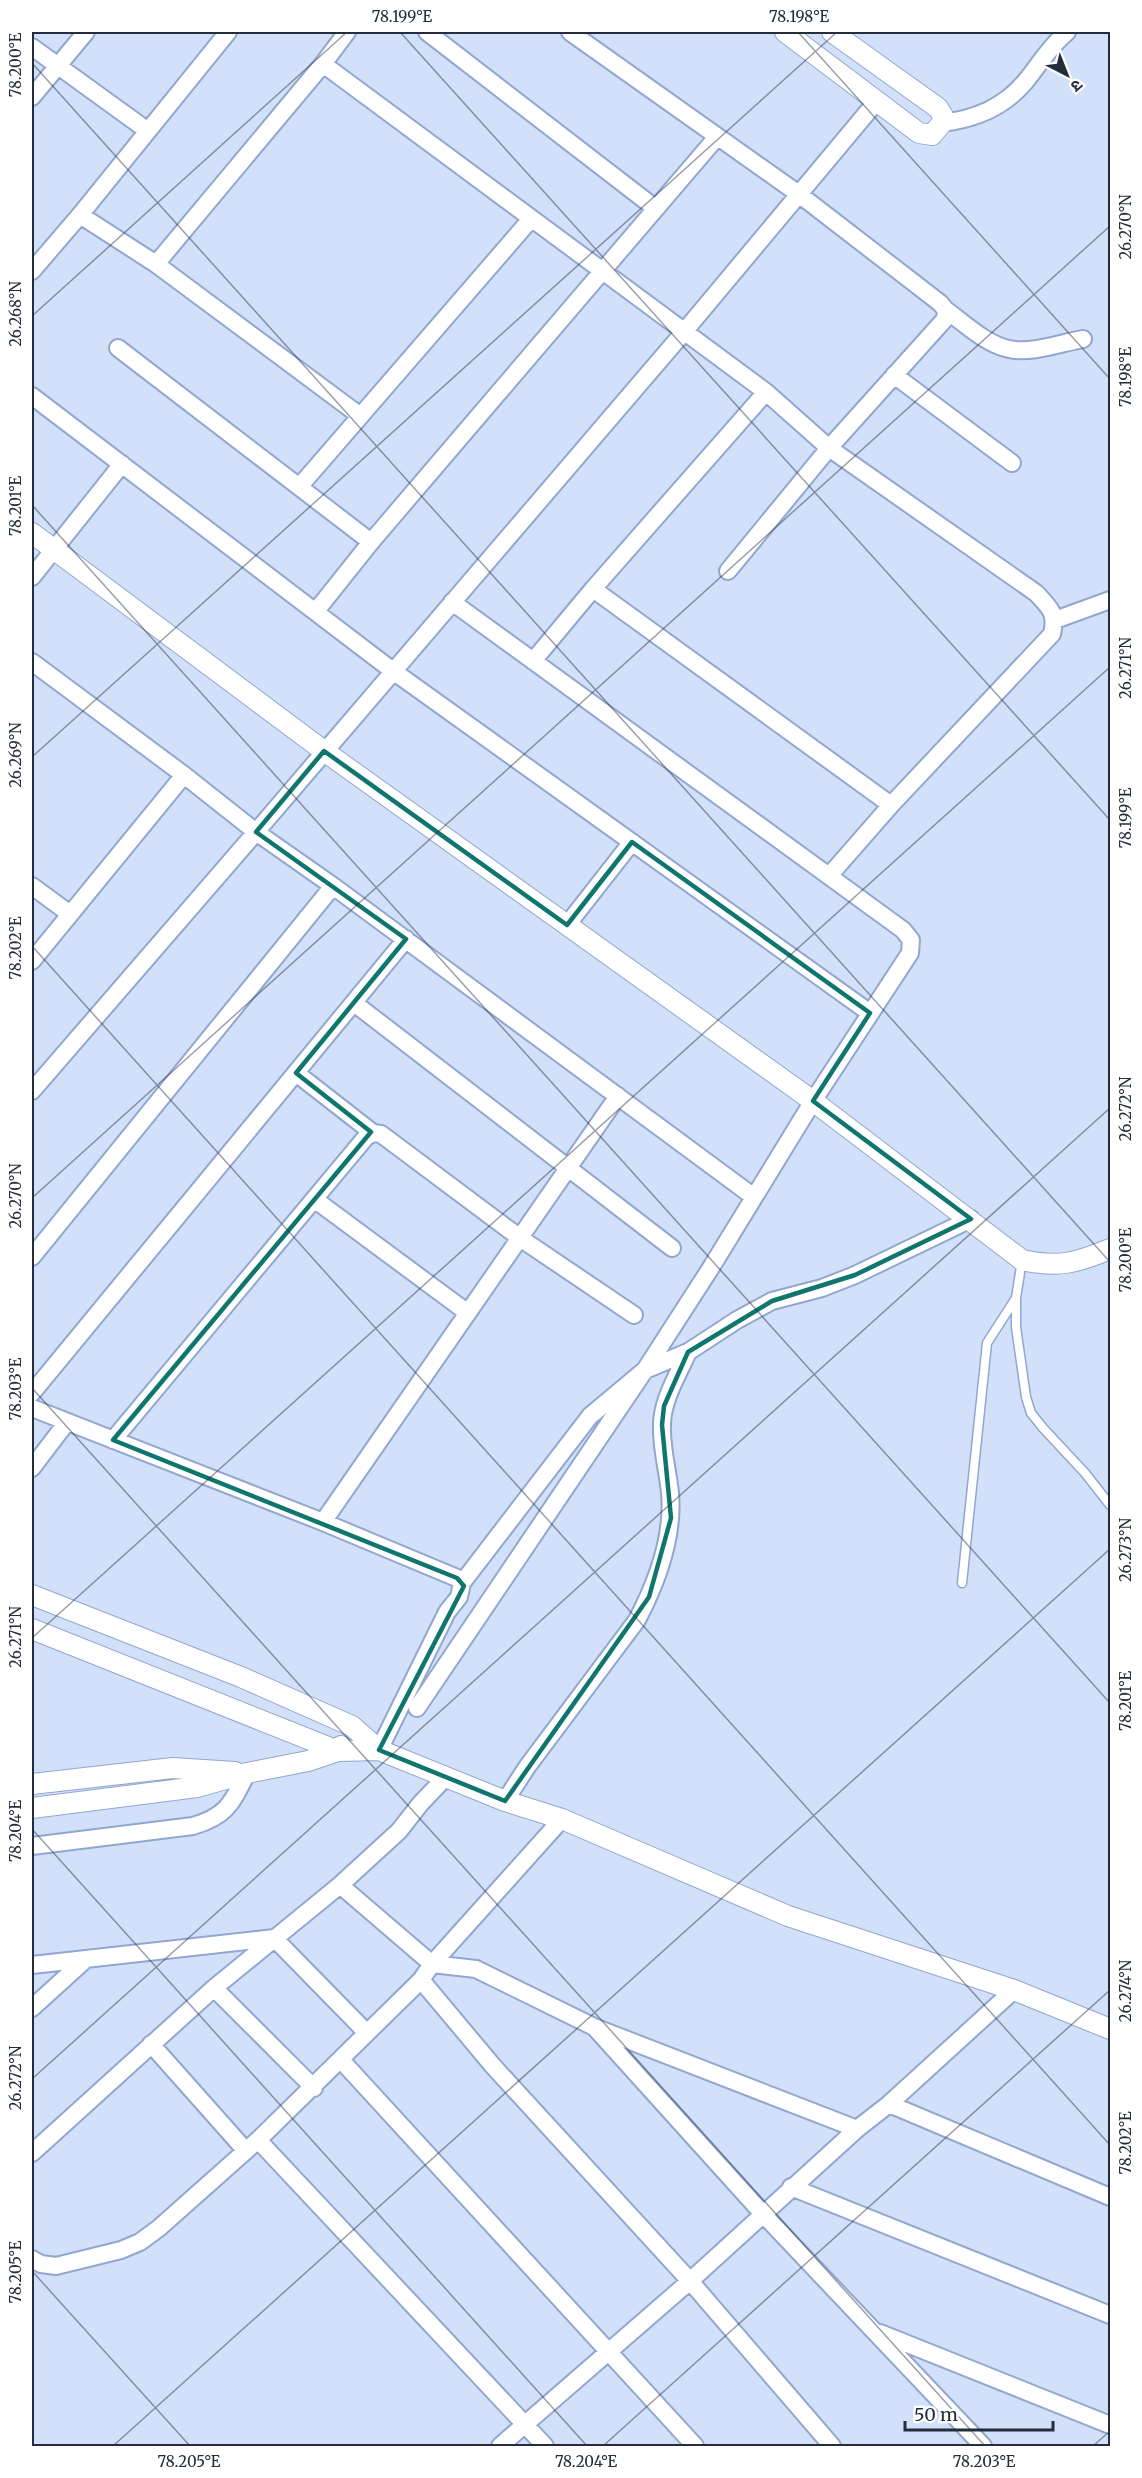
<svg xmlns="http://www.w3.org/2000/svg" width="1142" height="2478" viewBox="0 0 1142 2478" font-family="Merriweather,'Noto Sans Devanagari',serif">
<style>
.lines{fill:none;stroke-linecap:round;stroke-linejoin:round}
.service-casing{stroke:#91a7d0;stroke-width:11}
.minor-casing{stroke:#91a7d0;stroke-width:20}
.tertiary-casing{stroke:#91a7d0;stroke-width:22}
.service{stroke:#fff;stroke-width:8}
.minor{stroke:#fff;stroke-width:16}
.tertiary{stroke:#fff;stroke-width:20}
.marked{fill:none;stroke:#0f766e;stroke-width:4.5;stroke-linejoin:round}
.ticks{fill:none;stroke:#242d3d;stroke-width:1.5;stroke-opacity:0.45}
.neatline{fill:none;stroke:#242d3d;stroke-width:2}
.ticks-label{font-size:15px;text-anchor:middle;fill:#242d3d}
</style>
<rect width="100%" height="100%" fill="#d2e0fa"/>
<g class="lines">
<g class="service-casing">
<path id="service" d="M1022 1260 1016 1298V1327L1026 1397 1031 1413 1043 1428 1085 1473 1110 1505
M962 1583 987 1343 1016 1298"/>
</g>
<g class="minor-casing">
<path id="minor" d="M427 32 655 208
M570 32 800 195 940 303 946 310 945 319 829 448 728 571
M32 47 148 131
M323 64 766 392 829 448 1036 593C1050 608 1057 613 1052 634L891 805 829 876
M32 97 86 32
M942 123C975 119 1003 108 1025 82 1039 65 1050 46 1067 32
M80 215 156 264 359 415
M156 264 323 64 347 32
M32 271 80 215 228 32
M946 310C964 323 987 345 1009 349 1032 354 1060 343 1083 339
M118 348 371 542
M894 375 1012 463
M32 396 393 671 870 1013
M299 487 531 219
M32 577 122 464
M593 589 891 805
M316 611 371 542 717 137
M1055 620 1110 600
M533 661 593 589 766 392
M32 662 184 775 256 832 333 886 754 1197
M32 886 70 914
M567 925 632 842
M32 961 184 775
M354 1003 672 1248
M296 1073 373 1133
M32 1091 256 832 683 333 876 102
M314 1199 468 1313
M32 1257 333 886
M32 1393 406 939
M32 1408 323 1522 457 1578 462 1583 459 1597 447 1612 379 1750
M113 1440 366 1137 373 1133 381 1134 520 1238 634 1315
M32 1468 67 1422
M323 1522 618 1096
M462 1583 590 1416 645 1370 688 1352 737 1320 772 1301 822 1288 855 1275 971 1219
M417 1708 645 1370 712 1266 813 1101 910 953 911 940 903 930 452 602
M505 1801 527 1767 637 1620C657 1582 674 1537 670 1493 668 1471 661 1448 662 1425 662 1400 678 1375 688 1352
M32 1846 193 1826C227 1816 232 1803 247 1773
M340 1885 432 1964 476 1969 594 2027 857 2129
M32 1965 274 1938 367 2033
M421 1980 493 2066 690 2281 832 2446
M214 1988 314 2088
M32 2008 86 1959
M596 2029 762 2213 983 2446
M151 2044 246 2151
M341 2060 695 2446
M889 2104 1110 2197
M32 2153 214 1988 340 1885 399 1831 421 1803 445 1778
M791 2187 1110 2315
M32 2259 41 2264 56 2266 121 2250 140 2242 159 2228 258 2140
M880 2333 1110 2425
M500 2446 690 2281 857 2129 889 2104 1014 1990
M545 2446 258 2140 421 1980 432 1964 562 1819"/>
</g>
<g class="tertiary-casing">
<path id="tertiary" d="M785 32 919 133 932 135 942 123 943 116 938 108 832 32
M32 533 324 751 813 1101 1022 1260C1059 1268 1076 1263 1110 1249
M32 1595 241 1677 352 1726 379 1750 505 1801 562 1819 788 1916 1014 1990 1110 2029
M32 1629 338 1751 379 1750
M32 1784 173 1768 235 1772
M32 1808 197 1787 247 1773 308 1761 338 1751 341 1746"/>
</g>
<use href="#service" class="service"/>
<use href="#minor" class="minor"/>
<use href="#tertiary" class="tertiary"/>
</g>
<path class="marked" d="M324 751 567 925 632 842 870 1013 813 1101 971 1219 855 1275 772 1301 688 1352 664 1406 662 1425 671 1518 649 1597 505 1801 379 1750 464 1586 457 1578 113 1440 371 1132 296 1073 406 939 256 832Z"/>
<path class="ticks" d="M400 32 1110 820M798 32 1110 379M32 63 1110 1262M32 316 347 32M32 505 1110 1703M32 757 837 32M32 946 1110 2145M32 1198 1110 226M32 1388 985 2446M32 1638 1110 667M32 1829 587 2446M32 2079 1110 1108M32 2271 190 2446M113 2446 1110 1549M603 2446 1110 1990M1093 2446 1110 2431"/>
<rect width="1142" height="2478" fill="none" stroke="#ffffff" stroke-width="66"/>
<g transform="translate(1067 75) rotate(138)" stroke="#ffffff" stroke-width="4.5" paint-order="stroke">
<path d="M0-4.5L10 22L0 15L-10 22Z" fill="#242d3d"/>
<text y="-9" font-size="16" font-weight="bold" text-anchor="middle" fill="#242d3d">उ</text>
</g>
<path d="M905 2421v9h148v-9" fill="none" stroke="#242d3d" stroke-width="3"/>
<text x="914" y="2421" font-size="18" fill="#242d3d" stroke="#ffffff" stroke-width="4.5" paint-order="stroke">50 m</text>
<rect x="33" y="33" width="1076" height="2412" class="neatline"/>
<g class="ticks-label">
<text x="402" y="22">78.199°E</text>
<text x="799" y="22">78.198°E</text>
<text transform="translate(16 65) rotate(-90)" y="5">78.200°E</text>
<text transform="translate(1126 227) rotate(-90)" y="5">26.270°N</text>
<text transform="translate(16 314) rotate(-90)" y="5">26.268°N</text>
<text transform="translate(1126 377) rotate(-90)" y="5">78.198°E</text>
<text transform="translate(16 506) rotate(-90)" y="5">78.201°E</text>
<text transform="translate(1126 668) rotate(-90)" y="5">26.271°N</text>
<text transform="translate(16 755) rotate(-90)" y="5">26.269°N</text>
<text transform="translate(1126 818) rotate(-90)" y="5">78.199°E</text>
<text transform="translate(16 948) rotate(-90)" y="5">78.202°E</text>
<text transform="translate(1126 1109) rotate(-90)" y="5">26.272°N</text>
<text transform="translate(16 1196) rotate(-90)" y="5">26.270°N</text>
<text transform="translate(1126 1260) rotate(-90)" y="5">78.200°E</text>
<text transform="translate(16 1389) rotate(-90)" y="5">78.203°E</text>
<text transform="translate(1126 1550) rotate(-90)" y="5">26.273°N</text>
<text transform="translate(16 1637) rotate(-90)" y="5">26.271°N</text>
<text transform="translate(1126 1701) rotate(-90)" y="5">78.201°E</text>
<text transform="translate(16 1831) rotate(-90)" y="5">78.204°E</text>
<text transform="translate(1126 1991) rotate(-90)" y="5">26.274°N</text>
<text transform="translate(16 2078) rotate(-90)" y="5">26.272°N</text>
<text transform="translate(1126 2143) rotate(-90)" y="5">78.202°E</text>
<text transform="translate(16 2272) rotate(-90)" y="5">78.205°E</text>
<text x="189" y="2467">78.205°E</text>
<text x="586" y="2467">78.204°E</text>
<text x="984" y="2467">78.203°E</text>
</g>
</svg>
